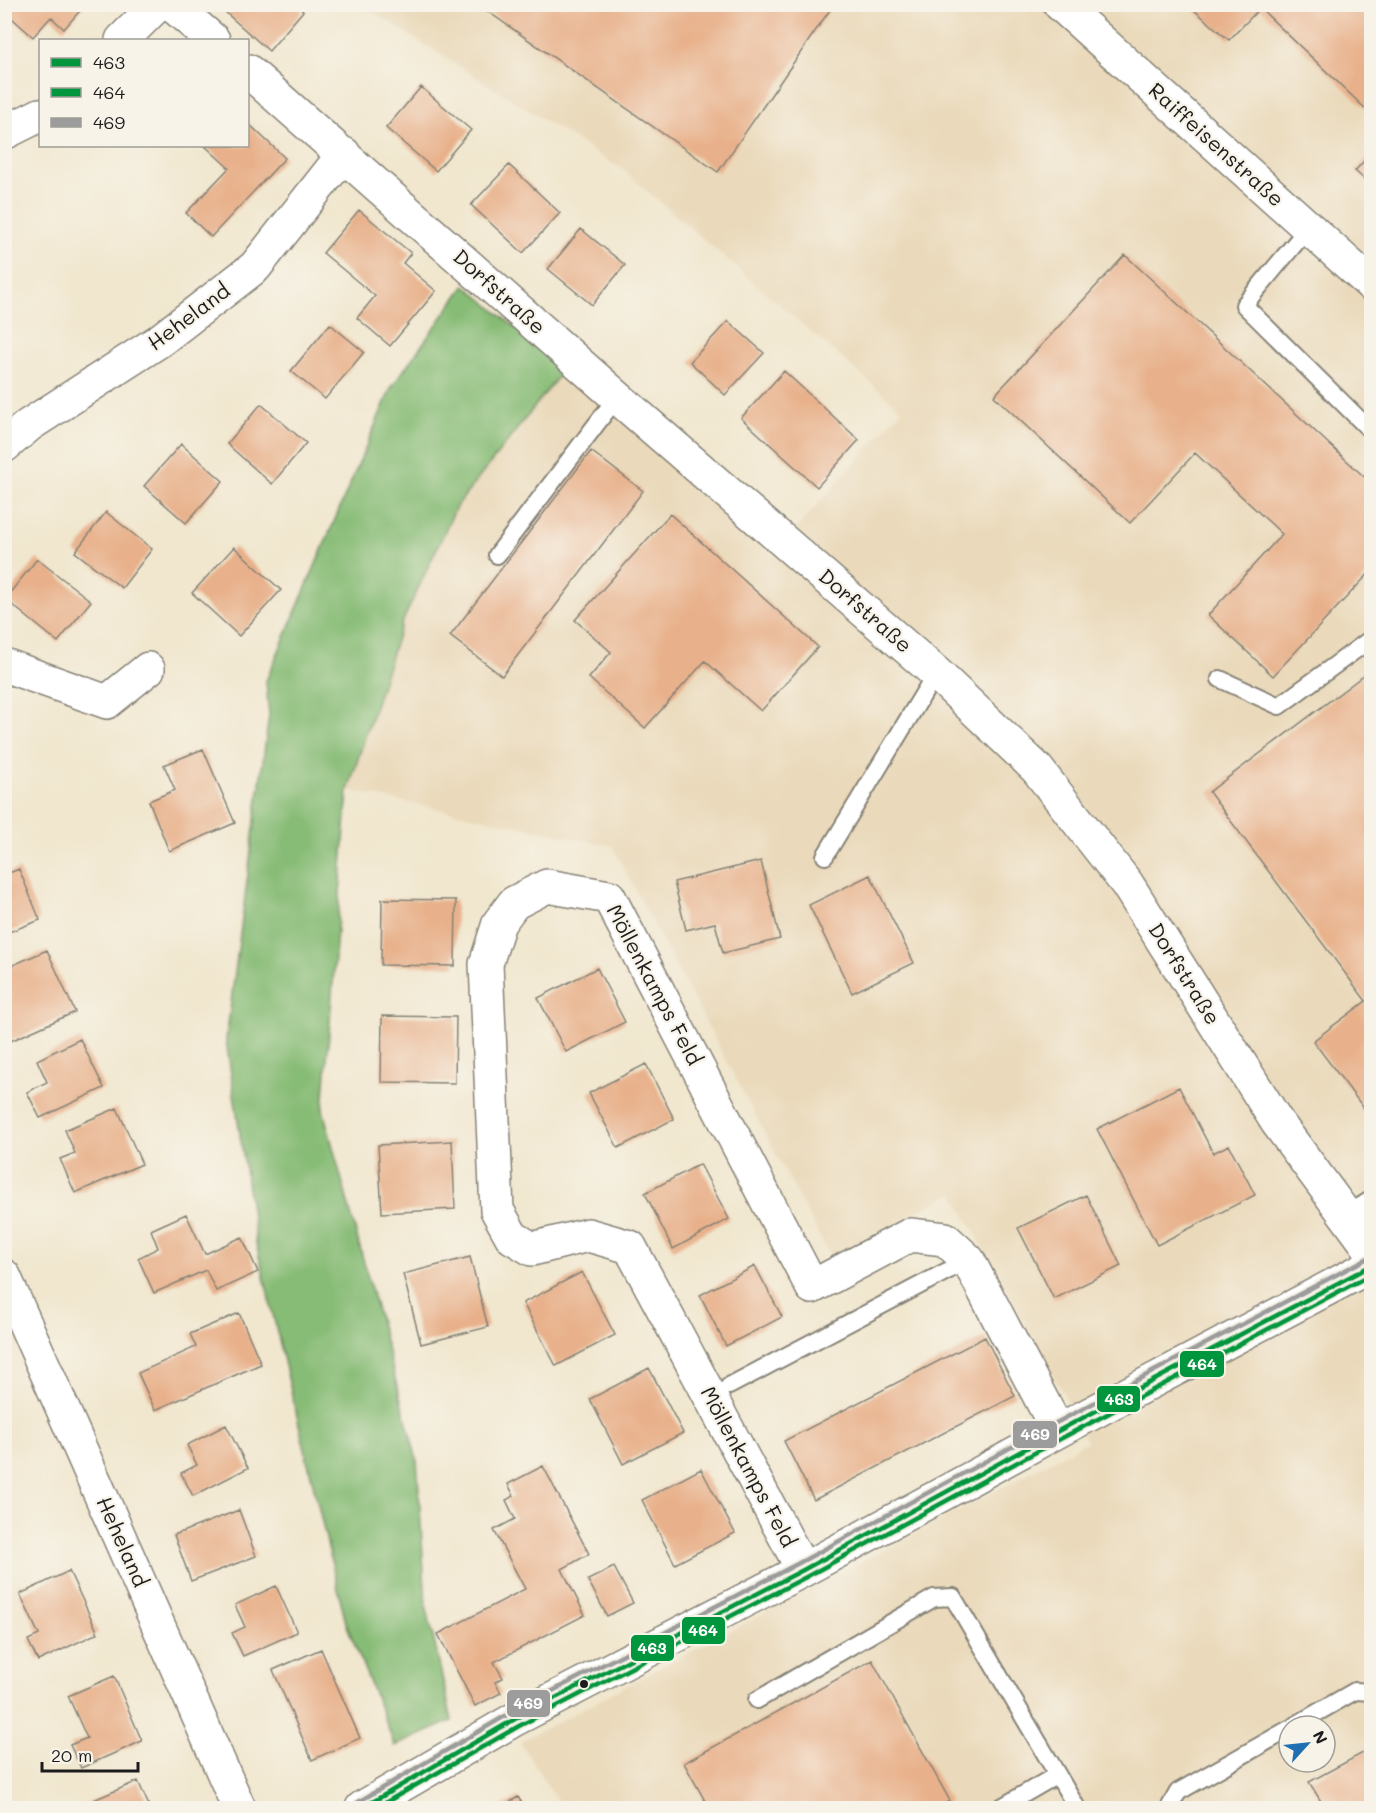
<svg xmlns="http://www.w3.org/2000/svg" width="1376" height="1813" viewBox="0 0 1376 1813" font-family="Mali,sans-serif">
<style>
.built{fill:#ead9ba;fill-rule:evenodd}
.forest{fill:#87bc76;stroke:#526c49;stroke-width:1.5}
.building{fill:#e8b18b}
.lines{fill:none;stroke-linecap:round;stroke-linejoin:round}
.lane-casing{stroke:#868276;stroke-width:20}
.street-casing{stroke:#868276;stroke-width:36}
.lane{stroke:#fff;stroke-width:16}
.street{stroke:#fff;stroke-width:33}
.bus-1-casing{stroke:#f7f3e8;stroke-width:9}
.bus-2-casing{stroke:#f7f3e8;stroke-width:9}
.bus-3-casing{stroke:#f7f3e8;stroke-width:9}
.bus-1{stroke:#00963e;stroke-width:4.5}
.bus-2{stroke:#00963e;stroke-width:4.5}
.bus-3{stroke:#9c9c9d;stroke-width:4.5}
.bus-dot{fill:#1c1c1c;stroke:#f7f3e8;stroke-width:2}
.labels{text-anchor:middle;stroke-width:4.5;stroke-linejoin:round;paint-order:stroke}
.street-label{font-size:21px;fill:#1c1c1c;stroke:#f7f3e8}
.line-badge{stroke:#f7f3e8;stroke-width:2}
.badge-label{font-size:16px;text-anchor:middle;font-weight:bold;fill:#fff}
</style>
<rect width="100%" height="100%" fill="#f7f3e8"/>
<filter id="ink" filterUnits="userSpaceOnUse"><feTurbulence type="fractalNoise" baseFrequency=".0167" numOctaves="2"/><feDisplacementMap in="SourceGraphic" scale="12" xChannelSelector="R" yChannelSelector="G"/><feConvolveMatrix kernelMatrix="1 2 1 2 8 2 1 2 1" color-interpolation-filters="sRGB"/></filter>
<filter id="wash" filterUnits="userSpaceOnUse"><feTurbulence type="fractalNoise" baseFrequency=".008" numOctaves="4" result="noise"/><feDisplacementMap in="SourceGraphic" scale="24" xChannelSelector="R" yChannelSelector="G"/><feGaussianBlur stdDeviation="1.35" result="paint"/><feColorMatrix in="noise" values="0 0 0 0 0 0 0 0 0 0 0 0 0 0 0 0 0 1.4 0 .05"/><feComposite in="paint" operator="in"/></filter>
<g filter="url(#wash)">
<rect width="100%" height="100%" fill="#f1e7cf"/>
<path class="built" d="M366 5H1371V1808H562L520 1742 1087 1442 1070 1406 953 1193 831 1258 612 846 348 790 401 625 456 507 564 369 773 555 902 410 623 170 370 10ZM1289 1726H1325V1762H1289Z"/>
<path class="forest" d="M465 285 564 369 456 507 401 625 348 790 323 1110 417 1460 426 1605 452 1721 395 1746 346 1623 256 1243 226 1040 269 715 266 681 391 388Z"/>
<g id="blocks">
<path class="building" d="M216 4H295L303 11 269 51Z
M477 4H834L718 172Z
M1187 4H1372V115L1260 8 1229 40Z
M8 5H85L64 29 51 17 33 37 4 11Z
M421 87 471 130 436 171 386 128Z
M248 123 285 158 211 237 186 213 229 168 205 146H248Z
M1372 152V186L1355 171Z
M509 165 560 213 523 253 471 205Z
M359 210 411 253 403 263 436 291 390 346 357 318 375 296 323 253Z
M581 229 625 265 592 305 548 269Z
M1125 255 1372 484V570L1273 676 1208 615 1282 534 1195 453 1130 523 994 396Z
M728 321 764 353 725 395 690 362Z
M330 324 364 352 325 399 291 371Z
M784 371 859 440 817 487 741 418Z
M261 404 306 443 272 484 227 444Z
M181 444 223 481 186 523 144 486Z
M591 451 643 491 502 676 450 636Z
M106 512 152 549 122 588 75 552Z
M670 514 818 647 761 711 705 661 645 728 589 678 611 652 575 620Z
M234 547 281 590 239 636 192 593Z
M37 559 91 601 58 642 5 599Z
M1372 669V1119L1313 1041 1366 1001 1209 792Z
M203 749 235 823 169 851 149 801 175 790 164 765Z
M761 861 780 939 723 953 715 923 686 930 674 882Z
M19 869 40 920 4 934V875Z
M870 875 914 963 852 993 809 905Z
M382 899 456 900 455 966 381 965Z
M47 950 75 1012 4 1044V1001L12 998 4 981V969Z
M597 968 625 1022 566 1052 538 998Z
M382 1016 456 1017 455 1083 381 1082Z
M80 1039 104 1088 40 1118 27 1092 47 1082 37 1060Z
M646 1064 674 1119 618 1148 589 1093Z
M1179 1087 1213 1153 1229 1145 1255 1195 1157 1245 1097 1129Z
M117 1108 142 1164 75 1193 60 1159 75 1153 65 1130Z
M452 1141 455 1209 382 1213 378 1145Z
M700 1164 729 1219 673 1249 645 1193Z
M1086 1195 1121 1266 1054 1299 1018 1228Z
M186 1214 205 1254 242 1237 258 1272 216 1291 206 1270 154 1293 138 1258 158 1248 151 1230Z
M470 1257 488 1327 421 1344 403 1274Z
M755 1266 782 1317 726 1346 700 1295Z
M582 1272 615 1335 556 1366 523 1303Z
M239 1313 261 1364 155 1410 138 1373 196 1347 190 1334Z
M985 1337 1015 1396 814 1500 784 1441Z
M649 1368 683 1433 623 1464 590 1399Z
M226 1425 248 1468 193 1496 181 1473 197 1465 187 1445Z
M543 1466 589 1554 562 1569 585 1615 494 1662 503 1678 495 1682 501 1693 475 1706 438 1634 525 1589 494 1530 515 1519 506 1500 514 1496 508 1484Z
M701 1469 735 1533 675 1564 642 1500Z
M239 1510 256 1556 191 1581 174 1535Z
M614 1567 633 1603 607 1616 588 1580Z
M69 1571 98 1633 38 1661 28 1640 39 1635 20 1594Z
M276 1586 297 1632 243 1656 232 1633 245 1627 235 1605Z
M321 1649 360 1738 312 1760 273 1670Z
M872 1660 950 1801 936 1808H709L684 1763Z
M114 1676 142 1741 81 1768 70 1745 87 1738 68 1696Z
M1372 1748V1808H1325L1309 1782Z
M138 1781 150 1808H75Z
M518 1797 525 1808H499Z"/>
</g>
</g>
<g filter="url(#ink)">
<use href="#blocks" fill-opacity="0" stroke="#868276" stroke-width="1.5"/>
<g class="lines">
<g class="lane-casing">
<path id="lane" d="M1308 228 1244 305 1372 432
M497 555 617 397
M1220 679 1279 706 1372 638
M825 856 936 673
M1345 1216 1372 1199
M729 1386 968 1260
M757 1700 934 1598 953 1597 1077 1808
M1294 1726 1355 1691 1372 1692
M1000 1808 1057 1775
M1169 1808 1178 1792 1289 1729"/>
</g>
<g class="street-casing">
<path id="street" d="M171 4 213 40
M1060 4 1372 285
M122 40 158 4
M248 71 617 397 936 673 1037 769 1127 884 1277 1122 1372 1251
M4 133 40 115
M4 446 29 425 159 341 255 267 344 154
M4 665 107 702 148 669
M4 1276 239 1808
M803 1570 630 1247 588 1235 532 1249 512 1237 497 1210 486 964 499 923 514 903 547 886 609 897 812 1287 910 1235 945 1239 968 1260 1058 1431
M362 1808 515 1719 803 1570 1058 1431 1372 1265"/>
</g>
<use href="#lane" class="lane"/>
<use href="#street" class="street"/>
<g class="bus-1-casing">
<path id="bus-1" d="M362 1808 515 1719 803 1570 1058 1431 1372 1265"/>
</g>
<g class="bus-2-casing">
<path id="bus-2" d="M376 1808 519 1726 806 1577 1062 1438 1372 1274"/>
</g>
<g class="bus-3-casing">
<path id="bus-3" d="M358 1802 512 1712 799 1563 1054 1424 1368 1258"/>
</g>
<use href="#bus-1" class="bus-1"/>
<use href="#bus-2" class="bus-2"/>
<use href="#bus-3" class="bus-3"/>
</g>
</g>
<circle class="bus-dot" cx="584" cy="1684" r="5"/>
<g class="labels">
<g class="street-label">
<text transform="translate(1216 145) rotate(42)" y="7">Raiffeisenstraße</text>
<text transform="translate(499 292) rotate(42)" y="7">Dorfstraße</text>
<text transform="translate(189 317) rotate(-37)" y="7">Heheland</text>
<text transform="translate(865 611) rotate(41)" y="7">Dorfstraße</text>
<text transform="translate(1184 974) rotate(58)" y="7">Dorfstraße</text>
<text transform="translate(654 985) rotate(62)" y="7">Möllenkamps Feld</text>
<text transform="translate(748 1467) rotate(62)" y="7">Möllenkamps Feld</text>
<text transform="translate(122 1542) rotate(66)" y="7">Heheland</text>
</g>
</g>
<g class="line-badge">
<rect x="1179" y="1350" width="46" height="28" rx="6" fill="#00963e"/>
<rect x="1096" y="1385" width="45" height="28" rx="6" fill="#00963e"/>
<rect x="1012" y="1420" width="46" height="29" rx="6" fill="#9c9c9d"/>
<rect x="681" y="1616" width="45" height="29" rx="6" fill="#00963e"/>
<rect x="630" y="1634" width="45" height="28" rx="6" fill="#00963e"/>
<rect x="506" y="1689" width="45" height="29" rx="6" fill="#9c9c9d"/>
</g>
<g class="badge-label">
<text x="1202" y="1370">464</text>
<text x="1119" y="1405">463</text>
<text x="1035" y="1440">469</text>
<text x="703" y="1636">464</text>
<text x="652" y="1654">463</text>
<text x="528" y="1709">469</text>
</g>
<rect width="1376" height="1813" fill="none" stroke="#f7f3e8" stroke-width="24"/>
<rect x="39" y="39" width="210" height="108" fill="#f7f3e8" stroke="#9f9d96" stroke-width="1.5"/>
<rect x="51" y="58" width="30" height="9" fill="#00963e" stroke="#9f9d96" stroke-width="1.5"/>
<text x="93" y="69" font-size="18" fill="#1c1c1c">463</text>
<rect x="51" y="88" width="30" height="9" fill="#00963e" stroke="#9f9d96" stroke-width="1.5"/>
<text x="93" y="99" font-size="18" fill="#1c1c1c">464</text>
<rect x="51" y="118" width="30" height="9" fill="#9c9c9d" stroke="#9f9d96" stroke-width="1.5"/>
<text x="93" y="129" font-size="18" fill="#1c1c1c">469</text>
<g transform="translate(1307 1744) rotate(63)"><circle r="28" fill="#f7f3e8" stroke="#9f9d96" stroke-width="1.5"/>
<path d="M0-4.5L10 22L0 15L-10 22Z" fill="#1f6fb2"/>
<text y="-9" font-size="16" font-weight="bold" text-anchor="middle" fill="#1c1c1c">N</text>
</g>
<path d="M42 1762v9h96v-9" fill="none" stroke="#1c1c1c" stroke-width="3"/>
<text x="51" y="1762" font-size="18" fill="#1c1c1c" stroke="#f7f3e8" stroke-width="4.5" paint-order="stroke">20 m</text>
</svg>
